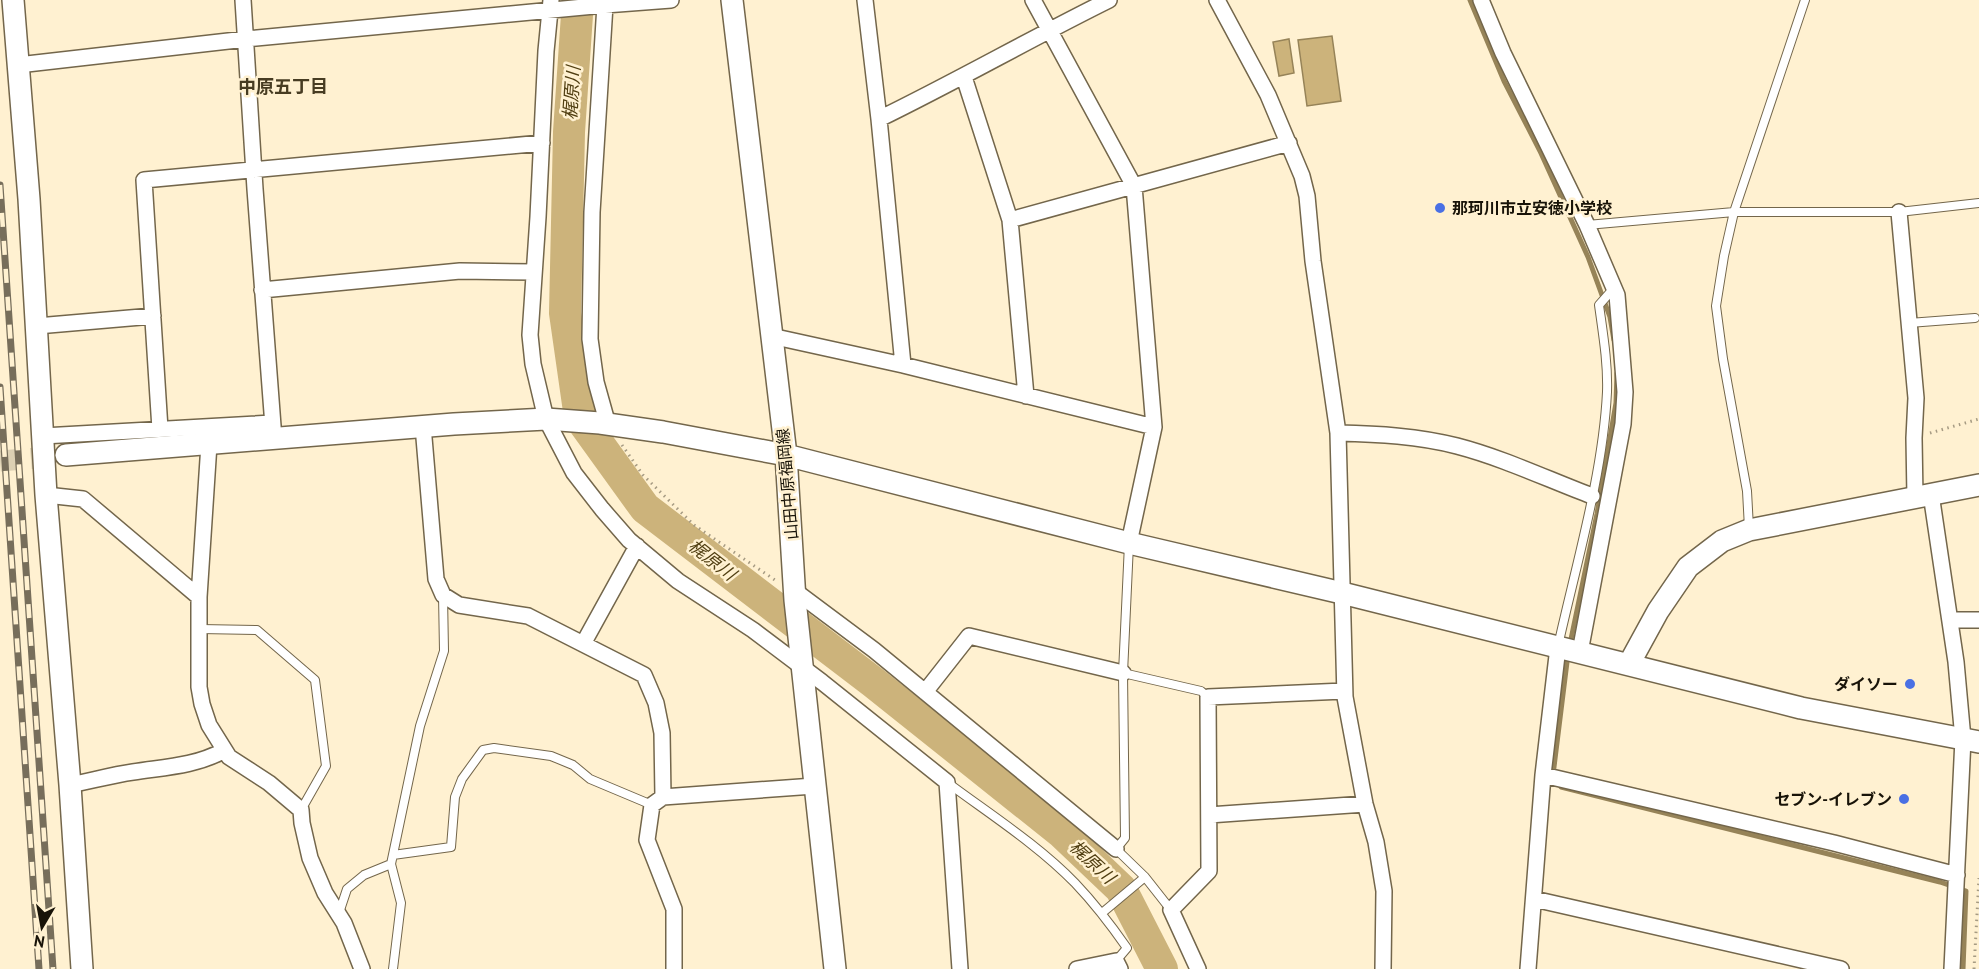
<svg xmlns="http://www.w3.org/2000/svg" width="1979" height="969" viewBox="0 0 1979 969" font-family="'PT Sans','Noto Sans JP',sans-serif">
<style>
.water{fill:#ccb37b;stroke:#968358;stroke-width:1.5}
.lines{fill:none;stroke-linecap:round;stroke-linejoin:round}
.stream{stroke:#968358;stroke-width:5}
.river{stroke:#ccb37b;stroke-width:32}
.secondary-tunnel{stroke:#dcd0b3;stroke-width:21;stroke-dasharray:21 10;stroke-linecap:butt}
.lane-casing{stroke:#73664b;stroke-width:10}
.street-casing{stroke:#73664b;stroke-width:18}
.secondary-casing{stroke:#73664b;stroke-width:24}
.path{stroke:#a69b83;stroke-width:3;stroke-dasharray:1.5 4.5;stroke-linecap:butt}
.lane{stroke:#fff;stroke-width:8}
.street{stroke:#fff;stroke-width:15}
.secondary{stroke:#fff;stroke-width:21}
.rail-casing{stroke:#776e5b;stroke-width:7}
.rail{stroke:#fff1d1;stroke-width:4.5;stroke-dasharray:14;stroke-linecap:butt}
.poi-dot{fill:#4a70e4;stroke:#fff1d1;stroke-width:2}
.labels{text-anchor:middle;stroke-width:5;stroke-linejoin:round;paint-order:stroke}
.poi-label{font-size:16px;font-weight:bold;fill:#181308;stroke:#fff1d1;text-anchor:end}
.street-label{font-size:16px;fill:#181308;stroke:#fff1d1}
.neighbourhood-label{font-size:18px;font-weight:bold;fill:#473c22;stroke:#fff1d1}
.water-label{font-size:18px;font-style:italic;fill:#513f12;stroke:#fff1d1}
</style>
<rect width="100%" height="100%" fill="#fff1d1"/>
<path class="water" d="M1332 36 1341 101 1307 106 1298 40Z
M1289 39 1294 73 1279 76 1273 42Z"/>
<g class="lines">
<path class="stream" d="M1470 0 1504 81 1540 151 1588 257 1610 317 1614 340
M1570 644 1597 514 1616 403 1617 373
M1553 775 1568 654
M1561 787 1940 882 1966 891 1963 969"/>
<path class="river" d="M578 0 569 132 565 313 580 418 645 508 873 682 1061 832 1121 889 1162 969"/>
<path class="secondary-tunnel" d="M0 461 62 456"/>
<g class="lane-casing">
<path id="lane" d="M1587 225 1734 212H1899L1979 203
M1909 323 1975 318
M1749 528 1747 491 1723 359 1716 306 1724 256 1734 212 1805 0
M1129 544 1123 673 1125 838 1116 849 1145 877 1171 910
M200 629 257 630 315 680 326 766 301 810
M1558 646C1576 565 1603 474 1607 392 1608 363 1603 334 1599 305L1614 288
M1123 673 1201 691 1208 697
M948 783C991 815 1038 845 1075 883 1095 904 1111 925 1127 948L1116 961
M393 855 451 847 455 797 462 779 483 750 494 748 551 756 573 765 590 779 652 805
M339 913 347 889 364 875 391 864
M1102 913 1145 877
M393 969 401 903 391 864 420 726 444 651 443 595"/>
</g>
<g class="street-casing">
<path id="street" d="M243 0 255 189 274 439
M551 0 546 51 538 217 530 335 533 364 546 419 574 473 602 509 629 540 678 581 753 630 822 682 947 782 960 969
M865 0 879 119 903 365
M1033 0 1134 186 1154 427 1129 543
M1217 0 1268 95 1302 176 1307 196 1313 261 1338 433 1345 697 1365 804 1376 842 1384 891 1383 969
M1481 0 1503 53 1587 225 1617 295 1625 392 1623 424 1580 652
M18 65 246 39 605 5V0
M964 77 1010 220 1026 396
M879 119C957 81 1032 38 1109 0
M1899 212 1916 398 1914 438 1915 498
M1010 220 1289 143
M262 290 460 271 534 272
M37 326 153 316
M771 336 903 365 1154 427
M608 425 596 382 590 339 592 212 605 5 671 0
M423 426 436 579 443 595 459 605 528 616 644 675 656 703 662 733 663 797
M160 429 144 180 542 143
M1338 433C1378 434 1418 436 1457 446 1503 458 1547 479 1592 496
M43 436 272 423
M209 444 199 597V687L202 704 209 725 229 757 269 783 301 810 302 823 310 858 325 893 344 923 362 969
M1931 494 1956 662 1963 739 1952 969
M46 495 83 499 199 597
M795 591 874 650 1116 849
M1950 620H1979
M583 644 637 546
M925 692 969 636 1123 673
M1543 775 1834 843 1957 875
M70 785C91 781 112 775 133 772 165 767 195 766 223 751
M1209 815 1365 804
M1534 899 1841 969
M674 969V909L647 840 652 805 663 797 814 786
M1077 969 1116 961 1120 969
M1198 969 1171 910 1209 871 1208 697 1344 691
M1528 969 1543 775 1558 647"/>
</g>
<g class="secondary-casing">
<path id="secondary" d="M13 0 29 199 46 495 70 785 82 969
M732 0 786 455 795 600 835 969
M66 455 454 424 546 419 600 423 663 432 786 455 1129 543 1342 593 1801 708 1979 742
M1629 664 1658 611 1688 567 1722 541 1749 530 1979 485"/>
</g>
<path class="path" d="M1930 433 1979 419
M622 445 643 475 694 525 775 580
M1974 969 1979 878"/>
<use href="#lane" class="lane"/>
<use href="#street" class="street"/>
<use href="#secondary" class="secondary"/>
<g class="rail-casing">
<path id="rail" d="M0 185 53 969
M0 387 39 969"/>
</g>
<use href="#rail" class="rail"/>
</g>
<g class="poi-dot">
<circle cx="1440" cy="208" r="6"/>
<circle cx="1910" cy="684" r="6"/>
<circle cx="1904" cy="799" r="6"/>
</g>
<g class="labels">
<g class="poi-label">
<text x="1452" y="214" text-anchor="start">那珂川市立安徳小学校</text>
<text x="1898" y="690">ダイソー</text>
<text x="1892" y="805">セブン-イレブン</text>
</g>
<g class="street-label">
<text transform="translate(787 484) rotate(-95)" y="6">山田中原福岡線</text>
</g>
<g class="neighbourhood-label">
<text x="283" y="93">中原五丁目</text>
</g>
<g class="water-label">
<text transform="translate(572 93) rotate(-86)" y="6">梶原川</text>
<text transform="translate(712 560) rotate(38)" y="6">梶原川</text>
<text transform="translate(1092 862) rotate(43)" y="6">梶原川</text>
</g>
</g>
<g transform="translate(42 927) rotate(190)" stroke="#fff1d1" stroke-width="4.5" paint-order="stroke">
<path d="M0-4.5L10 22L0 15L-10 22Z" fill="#181308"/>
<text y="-9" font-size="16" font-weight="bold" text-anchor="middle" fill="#181308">N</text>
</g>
</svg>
